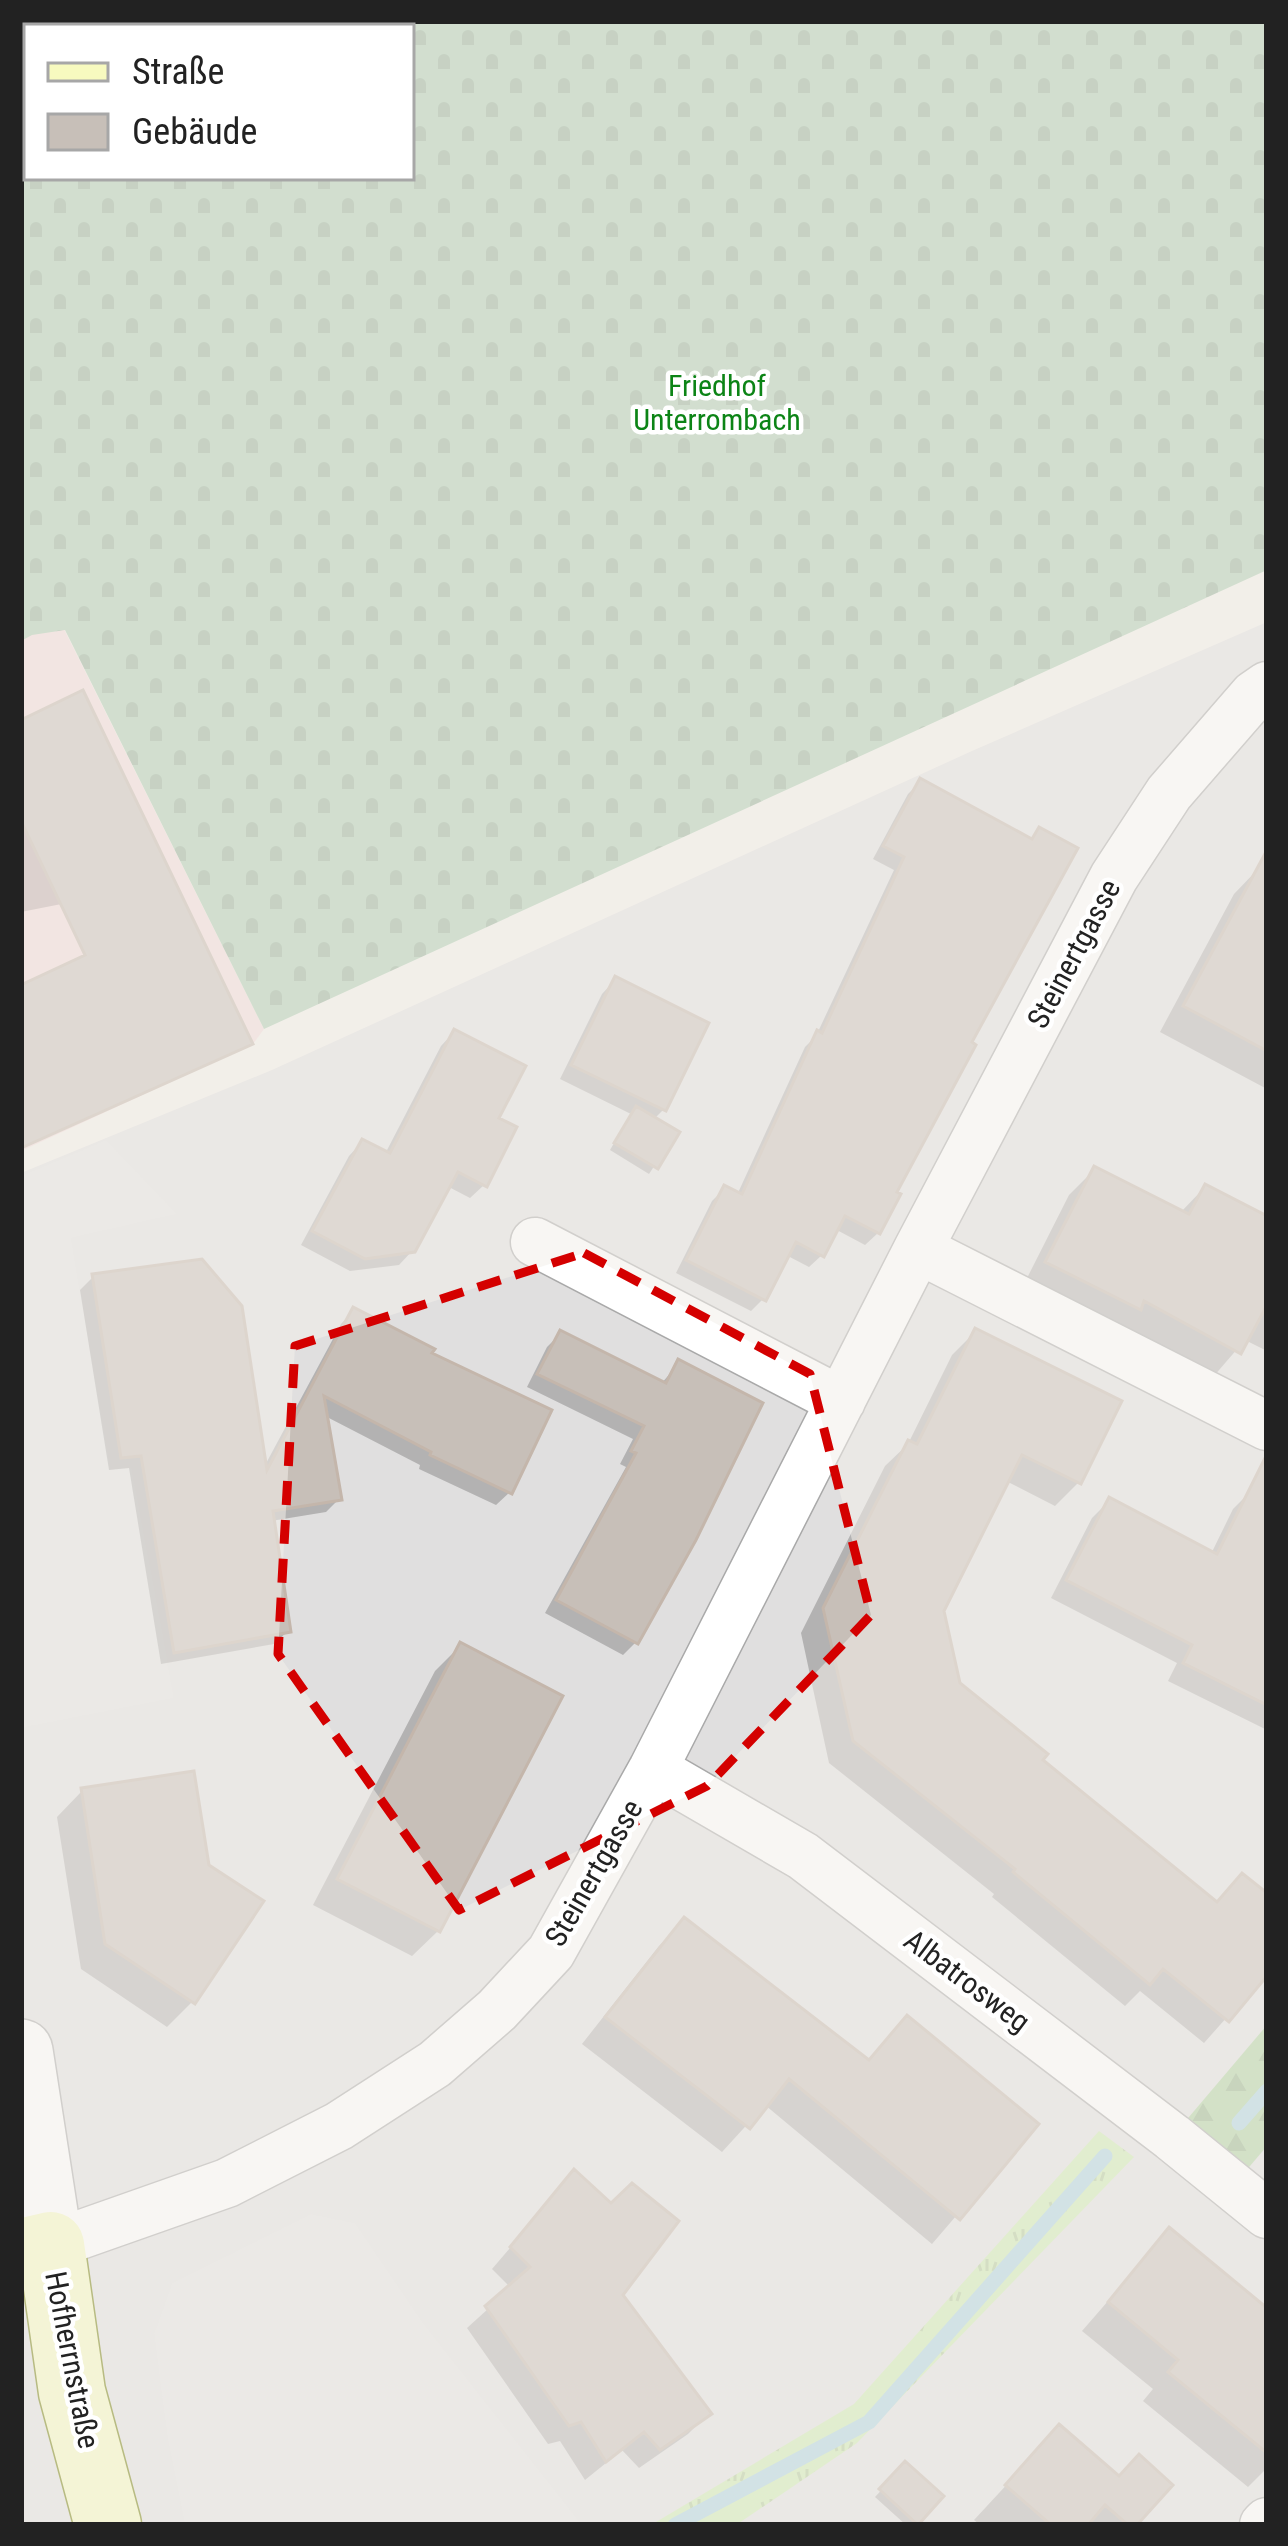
<svg xmlns="http://www.w3.org/2000/svg" width="1288" height="2546" viewBox="0 0 1288 2546" font-family="'Roboto Condensed',sans-serif">
<style>
.residential{fill:#e0dfdf}
.commercial{fill:#f2dad9}
.grass{fill:url(#grass-tufts)}
.forest{fill:url(#forest-firs)}
.cemetery{fill:url(#cemetery-stones);fill-rule:evenodd}
.parking{fill:#e2e2e2}
.shadow{fill:#0003}
.lines{fill:none;stroke-linecap:round;stroke-linejoin:round}
.stream{stroke:#aad3df;stroke-width:15}
.building{fill:#c7bfb8;stroke:#c4b6ab;stroke-width:3}
.minor-casing{stroke:#a9a9a9;stroke-width:51}
.tertiary-casing{stroke:#a9a9a9;stroke-width:66}
.secondary-casing{stroke:#707d05;stroke-width:69}
.minor{stroke:#fff;stroke-width:48}
.tertiary{stroke:#fff;stroke-width:63}
.secondary{stroke:#f7fabf;stroke-width:66}
.marked{fill:none;stroke:#d40000;stroke-width:9;stroke-dasharray:24 15;stroke-linejoin:round}
.labels{text-anchor:middle;stroke-width:9;stroke-linejoin:round;paint-order:stroke}
.park-label{font-size:30px;fill:#0c8416;stroke:#fff}
.street-label{font-size:30px;fill:#222;stroke:#fff}
</style>
<defs>
<pattern id="grass-tufts" width="24" height="20" patternUnits="userSpaceOnUse" patternTransform="scale(3)"><rect width="24" height="20" fill="#cdebb0"/><path d="M3 7l-1-3M5 7V3M7 7l1-3M15 17l-1-3M17 17v-4M19 17l1-3" fill="none" stroke="#b0c997"/></pattern>
<pattern id="forest-firs" width="22" height="20" patternUnits="userSpaceOnUse" patternTransform="scale(3)"><rect width="22" height="20" fill="#add19e"/><path d="M5 1l3.5 6h-7zM16 11l3.5 6h-7z" fill="#95b388"/></pattern>
<pattern id="cemetery-stones" width="16" height="16" patternUnits="userSpaceOnUse" patternTransform="scale(3)"><rect width="16" height="16" fill="#aacbaf"/><path d="M2 7V4a2 2 0 0 1 4 0v3zM10 15v-3a2 2 0 0 1 4 0v3z" fill="#92ae96"/></pattern>
</defs>
<rect width="100%" height="100%" fill="#f2efe9"/>
<path class="residential" d="M1267 622V2525H21V1173L272 1070 972 751Z"/>
<path class="commercial" d="M64 629 264 1029 253 1044 21 1151V641L32 634Z"/>
<path class="grass" d="M1099 2131 1134 2157 857 2443 736 2525H651L854 2404Z"/>
<path class="forest" d="M1267 2025V2146L1233 2186 1172 2137Z"/>
<path class="cemetery" d="M21 21H1267V570L264 1029 65 630 32 635 21 641ZM27 27H411V177H27Z"/>
<path class="parking" d="M106 1140 177 1214 71 1238 110 1470 131 1468 174 1698 21 1728V1176Z
M311 2214 355 2223 423 2323 582 2525H185L167 2435 154 2334 172 2283Z"/>
<path class="shadow" d="M21 719 23 722 163 884 21 912Z
M921 781 1030 841 1040 831 968 1044 893 1193 878 1233 865 1245 835 1229 822 1255 809 1267 786 1255 763 1299 751 1311 676 1273 712 1201 725 1188 737 1195 805 1047 816 1036 894 870 873 859 908 794Z
M1259 868 1267 872V1089L1160 1032 1234 894Z
M615 980 663 1110 653 1120 676 1133 649 1174 610 1150 631 1114 560 1079 602 994Z
M21 988 249 1044 21 1149Z
M454 1032 495 1119 484 1185 470 1198 447 1186 413 1250 399 1265 350 1271 301 1245 349 1156 362 1142 385 1154 441 1046Z
M1094 1170 1180 1213 1205 1187 1267 1219V1351L1245 1340 1213 1377 1022 1288 1069 1195Z
M93 1277 263 1469 341 1324 354 1310 428 1355 510 1492 496 1505 419 1469 420 1465 325 1416 339 1499 326 1512 271 1521 288 1631 274 1644 161 1664 129 1468 109 1470 80 1290Z
M975 1332 1078 1483 1055 1506 1006 1481 941 1610 957 1685 1039 1761 1215 1905 1267 1897V1972L1204 2043 1140 1991 1125 2006 992 1897 994 1894 829 1763 801 1633 885 1466 908 1444 952 1355Z
M560 1334 661 1384 679 1363 635 1643 623 1655 545 1613 626 1467 620 1464 633 1439 527 1387 547 1347Z
M1251 1491 1267 1500V1730L1168 1681 1177 1663 1051 1598 1092 1518 1109 1501 1211 1554 1233 1509Z
M460 1646 438 1931 412 1956 313 1905 435 1671Z
M82 1791 192 2002 167 2027 81 1969 57 1817Z
M684 1921 867 2062 907 2019 1035 2124 932 2244 765 2105 722 2152 582 2044 659 1946Z
M574 2173 620 2295 708 2414 688 2434 639 2468 622 2450 585 2480 560 2441 548 2444 467 2328 511 2288 492 2269Z
M1169 2231 1267 2334V2468L1248 2487 1143 2401 1153 2389 1082 2331Z
M1059 2428 1133 2525H980L974 2520Z
M905 2465 940 2497 914 2525H906L875 2497Z"/>
<g class="lines">
<path class="stream" d="M1239 2123 1267 2091
M675 2525 869 2422 1105 2156"/>
</g>
<path class="building" d="M83 690 253 1044 21 1148V985L85 955 21 821V720Z
M920 778 1032 839 1039 827 1078 848 972 1042 976 1045 897 1192 901 1194 880 1234 845 1216 824 1257 796 1242 766 1301 686 1260 724 1185 742 1194 817 1030 822 1033 904 857 883 846Z
M1267 850V1051L1183 1006Z
M615 976 709 1023 666 1111 571 1065Z
M454 1029 526 1066 499 1118 517 1127 487 1187 458 1172 415 1252 365 1259 312 1231 362 1139 390 1153Z
M636 1106 680 1132 658 1169 614 1143Z
M1094 1166 1189 1214 1205 1184 1267 1216V1305L1241 1354 1144 1301 1141 1310 1045 1262Z
M202 1259 242 1306 267 1470 353 1307 435 1349 432 1353 552 1410 512 1494 430 1455 431 1452 324 1396 342 1500 273 1511 291 1632 174 1653 141 1456 121 1458 92 1274Z
M975 1328 1122 1401 1081 1484 1022 1455 944 1611 960 1683 1048 1754 1043 1760 1217 1902 1242 1873 1267 1893V1976L1229 2022 1163 1969 1150 1985 1013 1872 1015 1869 853 1741 823 1608 908 1440 917 1444Z
M560 1330 666 1383 678 1359 763 1403 696 1540 638 1644 556 1600 636 1453 631 1451 644 1426 537 1374Z
M1267 1454V1705L1183 1663 1192 1645 1066 1580 1109 1497 1217 1554Z
M460 1642 563 1696 440 1932 337 1879Z
M194 1771 209 1865 264 1901 195 2004 105 1944 81 1788Z
M684 1917 869 2060 907 2015 1039 2124 960 2220 789 2079 750 2129 605 2017Z
M574 2169 611 2203 632 2183 679 2221 623 2295 712 2414 660 2450 644 2432 606 2462 581 2422 569 2426 485 2306 530 2267 510 2247Z
M1169 2227 1267 2308V2453L1168 2372 1178 2360 1108 2302Z
M1059 2424 1119 2476 1139 2454 1173 2485 1137 2525H1128L1105 2505 1088 2525H1051L1005 2485Z
M905 2461 944 2496 918 2525 879 2489Z"/>
<g class="lines">
<g class="minor-casing">
<path id="minor" d="M535 1242 841 1401
M918 1249 1267 1426
M653 1769 803 1856 1172 2137 1267 2214
M51 2245 227 2183 339 2126 435 2064 497 2010 551 1952 653 1769 918 1249 1114 877 1169 793 1254 695 1267 686
M1264 2525 1267 2522"/>
</g>
<g class="tertiary-casing">
<path id="tertiary" d="M21 2051 51 2245"/>
</g>
<g class="secondary-casing">
<path id="secondary" d="M21 2252 51 2245 72 2392 108 2525"/>
</g>
<use href="#minor" class="minor"/>
<use href="#tertiary" class="tertiary"/>
<use href="#secondary" class="secondary"/>
</g>
<path d="M0 0H1288V2546H0ZM584 1253 810 1374 871 1615 707 1786 459 1910 278 1654 295 1346Z" fill="#f2efe9" fill-opacity=".55" fill-rule="evenodd"/>
<path class="marked" d="M584 1253 810 1374 871 1615 707 1786 459 1910 278 1654 295 1346Z"/>
<g class="labels">
<g class="park-label">
<text x="717" y="396">Friedhof<tspan x="717" dy="34">Unterrombach</tspan></text>
</g>
<g class="street-label">
<text transform="translate(1074 954) rotate(-62)" y="10">Steinertgasse</text>
<text transform="translate(594 1873) rotate(-60)" y="10">Steinertgasse</text>
<text transform="translate(967 1981) rotate(37)" y="10">Albatrosweg</text>
<text transform="translate(72 2360) rotate(79)" y="10">Hofherrnstraße</text>
</g>
</g>
<rect width="1288" height="2546" fill="none" stroke="#222222" stroke-width="48"/>
<rect x="24" y="24" width="390" height="156" fill="#ffffff" stroke="#a7a7a7" stroke-width="3"/>
<rect x="48" y="63" width="60" height="18" fill="#f7fabf" stroke="#a7a7a7" stroke-width="3"/>
<text x="132" y="84" font-size="36" fill="#222222">Straße</text>
<rect x="48" y="114" width="60" height="36" fill="#c7bfb8" stroke="#a7a7a7" stroke-width="3"/>
<text x="132" y="144" font-size="36" fill="#222222">Gebäude</text>
</svg>
